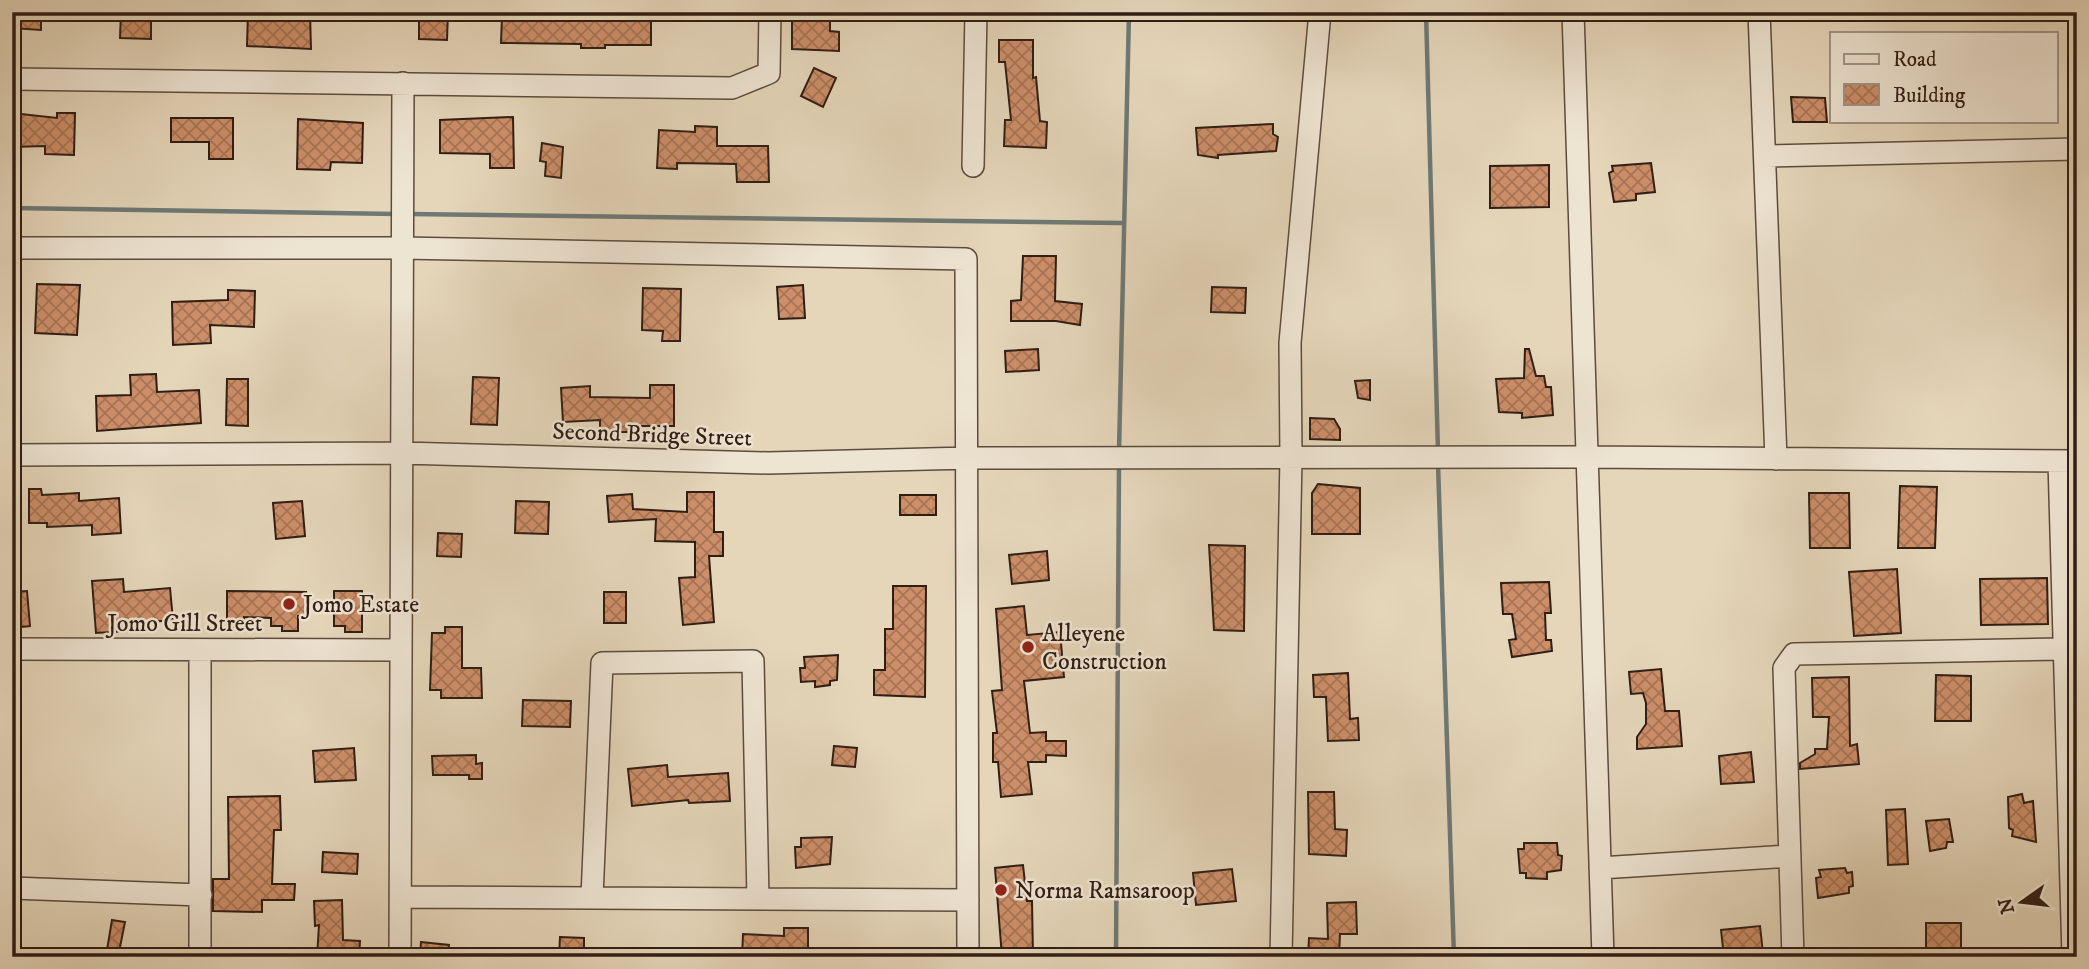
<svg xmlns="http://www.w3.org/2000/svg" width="2089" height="969" viewBox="0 0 2089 969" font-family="'IM FELL DW Pica',serif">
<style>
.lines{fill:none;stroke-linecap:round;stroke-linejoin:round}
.stream{stroke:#6e7976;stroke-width:4.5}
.building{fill:url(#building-cross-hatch);stroke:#301d14;stroke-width:2}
.minor-casing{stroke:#5d4b3e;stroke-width:24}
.minor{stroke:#eee4d2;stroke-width:21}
.poi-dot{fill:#8f2418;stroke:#eee4d2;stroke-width:2.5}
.labels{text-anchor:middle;stroke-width:5;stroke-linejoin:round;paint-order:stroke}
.street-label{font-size:24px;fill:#301d14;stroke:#eee4d2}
.poi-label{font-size:24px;fill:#301d14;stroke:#eee4d2;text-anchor:start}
</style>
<defs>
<pattern id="building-cross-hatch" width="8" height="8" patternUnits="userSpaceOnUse" patternTransform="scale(1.75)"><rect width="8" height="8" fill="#cd8f69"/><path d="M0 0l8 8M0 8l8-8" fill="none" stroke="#a77455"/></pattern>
</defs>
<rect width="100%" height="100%" fill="#e5d6ba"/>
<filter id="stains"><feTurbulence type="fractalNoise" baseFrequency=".00286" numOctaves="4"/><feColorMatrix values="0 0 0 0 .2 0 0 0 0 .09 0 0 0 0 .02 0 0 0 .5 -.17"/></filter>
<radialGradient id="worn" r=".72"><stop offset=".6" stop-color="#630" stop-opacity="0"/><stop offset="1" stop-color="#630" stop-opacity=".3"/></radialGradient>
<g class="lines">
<path class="stream" d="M1426 12 1438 452
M12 208 396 214
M409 214 1122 223
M1119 452 1129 12
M1438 464 1454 957
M1116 957 1119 464"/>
</g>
<path class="building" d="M12 12H41V30L12 28Z
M121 12H151V39L120 38Z
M248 12H310L311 49 247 46Z
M419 12H448L447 40 419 39Z
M537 12H651V45H605V48H581V44L501 43 502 16 537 17Z
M792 19 830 20V31L839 32V51L792 49Z
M999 40H1033V78L1036 77 1040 121 1047 122 1046 148 1004 146 1005 120H1011L1005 62H999Z
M814 68 836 78 823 107 801 96Z
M1791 97 1825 98 1827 122H1793Z
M12 113 57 118V113H75L74 155 45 154V146L12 147Z
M513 117 514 168H490V154L440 153V120Z
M171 118H233V159H209V142H171Z
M298 119 363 123 362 163 331 162 330 170 297 169Z
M1273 124V134L1278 137 1276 151 1218 155V158L1198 155 1196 128Z
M695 126 717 127V146H768L769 182H737L736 164 677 163V169L657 168 659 130 695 132Z
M542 143 563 147 561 178 545 176 546 162 540 161Z
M1651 163 1655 192 1636 194V200L1614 202 1609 173 1613 171 1612 166Z
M1549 165V207L1490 208V166Z
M1023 256H1056L1055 301 1082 304 1080 325 1056 321H1011V301L1021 300Z
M37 284 80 285 77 335 35 333Z
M803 285 805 318 779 319 777 287Z
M1212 287 1246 288 1245 313 1211 312Z
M643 288 681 289 680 341H662L663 331 642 330Z
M228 290 255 291 254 327 210 325 211 343 173 345 172 302 228 300Z
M1038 349 1039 370 1006 372 1005 351Z
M1525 349H1529L1536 376H1544L1546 387H1551L1553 415 1522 418V413L1499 412 1496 379 1524 378Z
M156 374 157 392 199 390 201 423 97 431 96 396 131 395 130 375Z
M473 377 499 378 497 425 471 424Z
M227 379H248V426L226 425Z
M1370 380V400L1358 398 1355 381Z
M650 385H674V426H629V432H600V420L563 422 561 388 590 386V397L650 398Z
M1310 418 1334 419 1340 429V440L1310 439Z
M1318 484 1360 488V534H1312V493Z
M1900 486 1937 487 1935 548H1898Z
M29 489H41L42 495 79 493V501L119 498 121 533 92 535V525L47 527V523H29Z
M687 492H714V532H723V556H709L714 622 683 625 679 578 695 577V542L655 541 656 519 609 522 607 496 632 494 633 509 687 512Z
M1809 493H1849L1850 548H1810Z
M900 495H936V515H900Z
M302 501 305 536 276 539 273 503Z
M516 501 549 502 548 534 515 533Z
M438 533 462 534 461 557 437 556Z
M1209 545 1245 546 1244 631 1214 630Z
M1047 551 1049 580 1012 584 1009 555Z
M1897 569 1901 633 1854 636 1849 572Z
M2047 578 2048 624 1981 625 1980 579Z
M123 579 124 592 170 588 173 620 126 624 127 631 96 633 92 581Z
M1549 582 1551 613H1545L1546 640H1551L1552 651 1512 657 1509 640 1516 639 1512 614H1503L1501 583Z
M893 586H926L925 697 874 695V670H885V629H893Z
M27 591 30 626 12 628V592Z
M227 591 306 592V616H298V631H282V626H271V618L244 617V628L227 627Z
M334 591H362V632H345V626H334Z
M604 592H626V623H604Z
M1024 606 1027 635 1060 632 1064 677 1024 681 1030 733 1046 732V741H1066V756L1046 755V762H1028L1032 794 1001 797 998 762H993V733H997L992 691 1002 690 996 609Z
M445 627H462V668H481L482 698H441V690H430L432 633H445Z
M838 655 837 680 830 681V685L815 687V681L801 682 800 668H805L804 657Z
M1661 669 1665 711H1679L1682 746 1637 749V737L1646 724V703L1643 693 1631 694 1629 672Z
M1348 673 1350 719 1358 718 1359 740 1328 741 1326 697H1314L1313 675Z
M1936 675 1971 676V721H1935Z
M1849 677 1850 746 1857 744 1859 764 1800 769V763L1815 754V749H1827L1829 717H1813L1812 678Z
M523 700 571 701 570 727 522 726Z
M834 746 857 748 855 767 832 765Z
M354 748 356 780 315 782 313 751Z
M1751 752 1754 782 1721 784 1719 756Z
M476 755V764L482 763V779H469V775H433L432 756Z
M667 765 668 777 728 773 730 801 689 803 688 800 632 806 628 769Z
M1308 792H1334L1335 829 1347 830 1346 856 1309 854Z
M2022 794 2024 803 2033 801 2036 842 2012 836 2013 830 2009 828 2008 797Z
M280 796 281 830H274L272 884H295L294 900H262V912L213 911V879H229L228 797Z
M1905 809 1908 864 1888 865 1886 810Z
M1949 819 1953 842H1947L1946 848 1930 851 1926 821Z
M832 837 830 864 796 868 795 847H801V838Z
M1524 843H1557L1558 855 1562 856 1561 870 1547 872V879L1526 878V873H1520L1518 849H1524Z
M323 852 358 854 357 874 322 872Z
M1023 865 1027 901H1032L1033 957H1002L995 868Z
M1845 868 1847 873 1852 872 1853 886 1849 887V893L1818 898 1816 878 1821 877 1819 870Z
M1232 869 1236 901 1196 905 1193 873Z
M342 900 343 940 360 941 359 957H317L319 925 315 926 314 901Z
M1356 902 1357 934H1340L1339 957H1308L1309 938 1328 939 1327 903Z
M112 920 125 922 119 952 107 950Z
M1926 923H1961V957H1926Z
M1760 926 1763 953 1724 957 1721 930Z
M784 928H808V957H742L743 934 784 936Z
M560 937 584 938V957H559Z
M421 942 449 945 447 957H420Z"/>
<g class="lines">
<g class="minor-casing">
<path id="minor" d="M1573 12 1603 957
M1759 12 1776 459
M12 79 732 88 769 73 770 12
M1765 156 2077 149
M973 166 976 12
M12 248H402L966 259 968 957
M12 455 403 453 768 463 968 458 1586 457 2077 461
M2059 461 2073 957
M12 649 400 650
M200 650V957
M1600 868 1790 856
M12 888 201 895
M401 897 968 900
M592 897 602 663 753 661 758 899
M400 957 403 83
M1281 957 1291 458 1290 343 1320 12
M1793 957 1784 668 1794 654 2062 649"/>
</g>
<use href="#minor" class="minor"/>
</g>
<g class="poi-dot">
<circle cx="289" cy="604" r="7"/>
<circle cx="1028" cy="647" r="7"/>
<circle cx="1001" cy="890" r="7"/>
</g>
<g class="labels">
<g class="street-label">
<text transform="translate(652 434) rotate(2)" y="8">Second Bridge Street</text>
<text x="185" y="631">Jomo Gill Street</text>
</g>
<g class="poi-label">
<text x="303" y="612">Jomo Estate</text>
<text x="1042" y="641">Alleyene<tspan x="1042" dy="28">Construction</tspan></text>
<text x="1015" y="898">Norma Ramsaroop</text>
</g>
</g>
<rect width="2089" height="969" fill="none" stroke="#e5d6ba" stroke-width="42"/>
<rect x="14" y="14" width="2061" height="941" fill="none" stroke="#301d14" stroke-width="3.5"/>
<rect x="21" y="21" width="2047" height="927" fill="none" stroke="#301d14" stroke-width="2"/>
<rect x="1830" y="32" width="228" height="91" fill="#eee4d2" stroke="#a29486" stroke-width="2"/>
<rect x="1844" y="54" width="35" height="10" fill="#eee4d2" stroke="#a29486" stroke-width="2"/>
<text x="1893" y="66" font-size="21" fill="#301d14">Road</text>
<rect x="1844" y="84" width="35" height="21" fill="url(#building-cross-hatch)" stroke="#a29486" stroke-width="2"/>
<text x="1893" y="102" font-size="21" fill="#301d14">Building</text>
<g transform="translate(2022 902) rotate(256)" stroke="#eee4d2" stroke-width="5" paint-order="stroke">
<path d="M0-5L12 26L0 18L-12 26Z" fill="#301d14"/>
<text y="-10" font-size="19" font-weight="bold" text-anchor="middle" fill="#301d14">N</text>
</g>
<rect width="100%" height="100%" filter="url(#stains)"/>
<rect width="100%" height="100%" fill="url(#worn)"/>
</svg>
